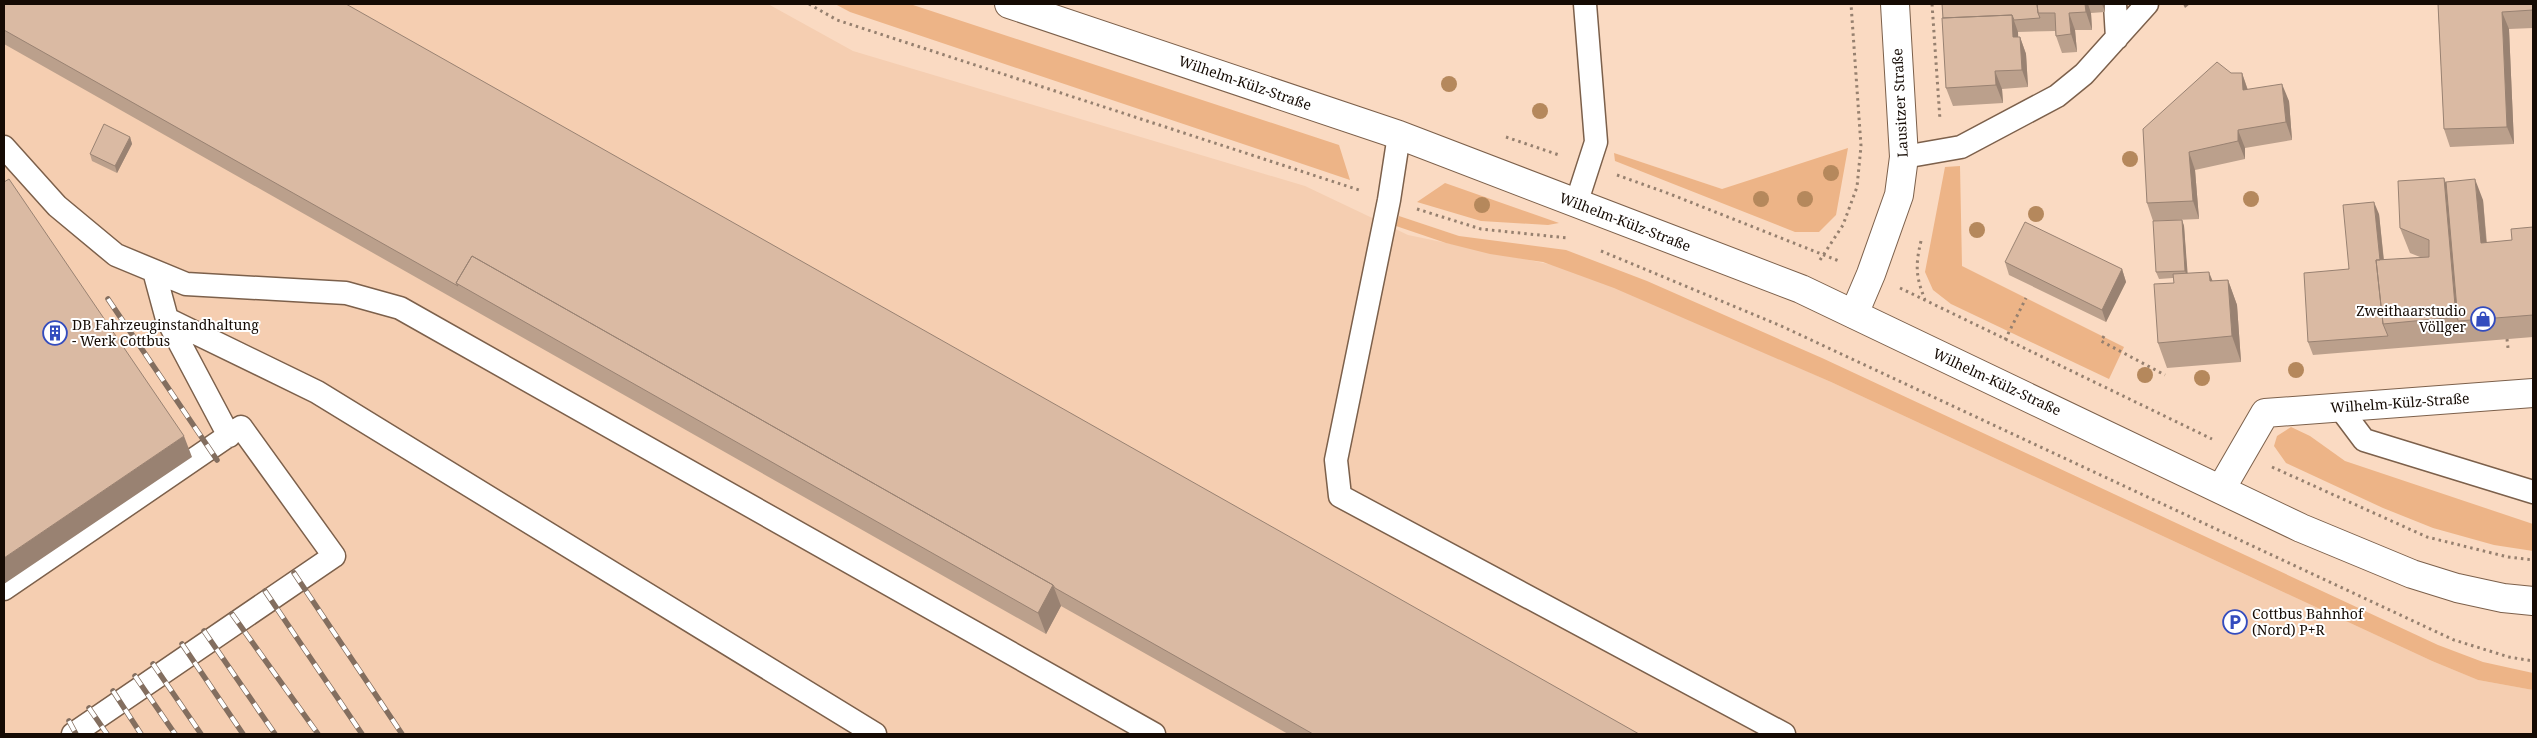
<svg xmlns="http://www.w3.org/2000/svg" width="2537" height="738" viewBox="0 0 2537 738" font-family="'Noto Serif',serif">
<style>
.built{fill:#f5ceb1}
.green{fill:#edb487}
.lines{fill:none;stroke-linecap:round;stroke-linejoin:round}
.service-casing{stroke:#7c604b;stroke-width:25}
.minor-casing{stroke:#7c604b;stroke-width:30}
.secondary-casing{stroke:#7c604b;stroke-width:30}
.path{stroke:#96806f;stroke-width:3;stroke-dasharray:2.5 4;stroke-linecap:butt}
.service{stroke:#fff;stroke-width:22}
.minor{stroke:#fff;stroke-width:28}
.secondary{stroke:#fff;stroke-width:28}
.rail-casing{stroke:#836e5f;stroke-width:5.5}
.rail{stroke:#fff;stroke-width:4;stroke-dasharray:11;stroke-linecap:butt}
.tree{fill:#b5885c}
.wall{fill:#bba08c}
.shaded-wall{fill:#998272}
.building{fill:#dabaa3;stroke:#998272}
.labels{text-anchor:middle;stroke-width:4;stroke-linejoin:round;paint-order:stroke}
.street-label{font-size:14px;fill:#150b04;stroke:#fff}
.poi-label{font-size:14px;fill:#150b04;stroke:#fff;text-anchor:start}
</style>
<rect width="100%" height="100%" fill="#fadac2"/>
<path class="built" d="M4 4H768L853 51 1305 186 1408 235 1582 271 1831 382 2432 661 2478 680 2533 690V734H4Z"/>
<path class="green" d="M835 4H910L1339 145 1350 180 850 12Z
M1848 148 1836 215 1819 232H1795L1615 161 1614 153 1722 189Z
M1960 166 1962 266 2124 347 2109 379 1951 304 1933 290 1925 272 1945 167Z
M1445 183 1559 223 1548 225 1481 221 1417 202Z
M1399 216 1459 236 1566 250 1647 281 1822 358 2438 645 2483 662 2533 673V690L2478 680 2432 661 1831 382 1614 288 1543 262 1490 254 1446 243 1396 226Z
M2291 427 2310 436 2345 461 2533 524V551L2494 545 2433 528 2383 508 2286 463 2274 446 2277 436Z"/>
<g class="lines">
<g class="service-casing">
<path id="service" d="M2115 4 2117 38
M1399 135 1389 200 1336 460 1340 496 1784 734
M4 147 57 206 116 255 186 284 346 293 400 308 1154 734
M1904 157 1961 147 2057 96 2084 74 2147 4
M1576 204 1596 142 1585 4
M154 271 167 319 229 436
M167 319 317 392 875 734
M2340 408 2364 440 2533 492
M4 589 241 427 334 556 73 734"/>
</g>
<g class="minor-casing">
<path id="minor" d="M1854 314 1871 274 1899 195 1904 157 1895 4
M2221 489 2265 413 2533 393"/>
</g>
<g class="secondary-casing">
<path id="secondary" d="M1009 4 1399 135 1801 289 2301 528 2412 574 2457 588 2503 598 2533 601"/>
</g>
<path class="path" d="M809 4 837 20 1359 190
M1932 4 1940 120
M1506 137 1559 155
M1617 175 1670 194 1839 261
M1417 209 1481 229 1568 238
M1921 241C1915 266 1916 277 1925 300
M1601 251 1779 325 2454 640 2509 657 2533 661
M1820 260 1843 225 1857 187 1861 146 1851 4
M1900 288 2212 439
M2104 336 2101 341 2165 375
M2507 339 2508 348
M2005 340 2026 298
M2272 467 2427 537 2508 557 2533 560"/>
<use href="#service" class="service"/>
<use href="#minor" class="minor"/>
<use href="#secondary" class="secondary"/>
<g class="rail-casing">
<path id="rail" d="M108 299 217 460
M294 573 402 734
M265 591 362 734
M232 614 318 734
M204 631 275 734
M182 644 243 734
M153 664 201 734
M135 676 175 734
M113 691 141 734
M89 708 107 734
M69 721 76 734"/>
</g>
<use href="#rail" class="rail"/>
</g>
<g class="tree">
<circle cx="1449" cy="84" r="8"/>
<circle cx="1540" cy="111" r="8"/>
<circle cx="2130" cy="159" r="8"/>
<circle cx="1831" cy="173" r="8"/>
<circle cx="1761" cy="199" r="8"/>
<circle cx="1805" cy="199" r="8"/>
<circle cx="2251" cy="199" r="8"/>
<circle cx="1482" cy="205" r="8"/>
<circle cx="2036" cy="214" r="8"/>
<circle cx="1977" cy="230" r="8"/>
<circle cx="2296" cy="370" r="8"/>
<circle cx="2145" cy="375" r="8"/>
<circle cx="2202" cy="378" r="8"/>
</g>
<path class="wall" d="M4 4 1639 734H1288L1061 606 1046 634 4 44Z
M1942 4H2105V12L2091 13 2092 30H2075L2077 52 2062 53 2056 36 2055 31 2018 32V37H2020L2026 54 2028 87 2002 89 2003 103 1953 106 1946 88Z
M2438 4H2533V28L2509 29 2514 144 2450 147 2444 129Z
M2231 73H2242L2248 90 2289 101 2292 140 2245 148V159L2195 170 2199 219 2153 221 2147 203Z
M130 137 132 144 117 173 92 161 90 154Z
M2446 182 2483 200 2487 243 2512 240 2533 227V337L2313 355 2308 342 2379 214 2384 260 2420 257 2410 253 2400 228Z
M2182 220 2184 226 2187 273 2213 281 2228 280 2237 305 2241 362 2167 368 2158 343 2174 283 2173 278 2159 279 2156 272Z
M2005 262 2122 269 2126 282 2106 322 2009 275Z"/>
<path class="shaded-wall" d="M2085 4H2088L2091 13 2092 30 2086 12Z
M2102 4H2105V12Z
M2183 4H2190L2185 8Z
M2502 12 2509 29 2514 144 2507 127Z
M2069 13 2075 30 2077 52 2071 34Z
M2012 15 2018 32 2019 55 2013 37Z
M2020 37 2026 54 2028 87 2022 70Z
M1995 71 2002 89 2003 103 1996 85Z
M2242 73 2248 91 2243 90Z
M2282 84 2289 101 2292 140 2286 122Z
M2238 130 2245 148V159L2238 141Z
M130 137 132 144 117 173 115 166Z
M2189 152 2195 170 2199 219 2193 201Z
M2444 178 2454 203 2458 321 2456 317Z
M2475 179 2483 200 2488 264 2481 243Z
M2374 202 2379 214 2390 323H2386Z
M2182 220 2184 226 2188 278 2185 271Z
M2122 269 2126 282 2106 322 2102 310Z
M2209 272 2219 297 2210 281Z
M2228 280 2237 305 2241 362 2232 336Z
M184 436 192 457 4 584V558Z
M1053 585 1061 606 1046 634 1038 613Z"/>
<path class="building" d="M4 4H346L1639 734H1313L1055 588 1053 585 472 256 456 283 458 286 4 30Z
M1942 4H2037L2038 13 2040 18 2014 20 2012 15 1943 18Z
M2037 4H2085L2086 12 2069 13 2071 34 2056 36 2055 13H2038Z
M2438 4H2533V10L2502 12 2507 127 2444 129Z
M2012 15 2013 37H2020L2022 70 1995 71 1996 85 1946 88 1942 18Z
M2217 62 2231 73H2242L2243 90 2282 84 2286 122 2238 130V141L2189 152 2193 201 2147 203 2143 129Z
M104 124 130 137 115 166 90 154Z
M2444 178 2456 317 2383 324 2376 260 2429 257V240L2400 228 2398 181Z
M9 179 184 436 4 558V182Z
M2475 179 2481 243 2512 240 2511 229 2533 227V315L2458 321 2446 182Z
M2374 202 2380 260H2376L2383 324 2388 336 2308 342 2304 273 2349 269 2343 205Z
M2182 220 2185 271 2156 272 2153 221Z
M2025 222 2122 269 2102 310 2005 262Z
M472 256 1053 585 1038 613 456 283Z
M2209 272 2210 281 2228 280 2232 336 2158 343 2154 284 2174 283 2173 274Z"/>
<defs>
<g id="shop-ring" transform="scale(1.25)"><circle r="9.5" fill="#fff" stroke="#334cbe" stroke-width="1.5"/><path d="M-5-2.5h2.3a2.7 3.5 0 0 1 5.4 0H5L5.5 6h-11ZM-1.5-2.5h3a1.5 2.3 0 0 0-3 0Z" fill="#334cbe"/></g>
<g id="building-ring" transform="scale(1.25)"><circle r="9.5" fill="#fff" stroke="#334cbe" stroke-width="1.5"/><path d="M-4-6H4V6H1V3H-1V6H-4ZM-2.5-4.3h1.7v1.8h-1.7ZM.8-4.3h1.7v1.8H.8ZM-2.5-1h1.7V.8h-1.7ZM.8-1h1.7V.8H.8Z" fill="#334cbe"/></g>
<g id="parking-ring" transform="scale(1.25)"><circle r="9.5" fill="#fff" stroke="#334cbe" stroke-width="1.5"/><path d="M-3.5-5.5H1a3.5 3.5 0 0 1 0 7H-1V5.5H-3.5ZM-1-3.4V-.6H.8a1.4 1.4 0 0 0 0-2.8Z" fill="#334cbe"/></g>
</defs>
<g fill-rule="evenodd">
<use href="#shop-ring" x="2483" y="319"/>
<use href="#building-ring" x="55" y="333"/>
<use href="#parking-ring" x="2235" y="622"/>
</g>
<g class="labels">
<g class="street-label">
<text transform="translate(1245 83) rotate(19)" y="5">Wilhelm-Külz-Straße</text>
<text transform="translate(1900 103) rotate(-93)" y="5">Lausitzer Straße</text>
<text transform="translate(1625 222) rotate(21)" y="5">Wilhelm-Külz-Straße</text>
<text transform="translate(1997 382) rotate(25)" y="5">Wilhelm-Külz-Straße</text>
<text transform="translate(2400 403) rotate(-4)" y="5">Wilhelm-Külz-Straße</text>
</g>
<g class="poi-label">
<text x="2466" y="316" text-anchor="end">Zweithaarstudio<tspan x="2466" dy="16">Völlger</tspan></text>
<text x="72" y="330">DB Fahrzeuginstandhaltung<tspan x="72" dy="16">- Werk Cottbus</tspan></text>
<text x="2252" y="619">Cottbus Bahnhof<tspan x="2252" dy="16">(Nord) P+R</tspan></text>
</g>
</g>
<rect width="2537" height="738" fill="none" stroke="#150b04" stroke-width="10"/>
</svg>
